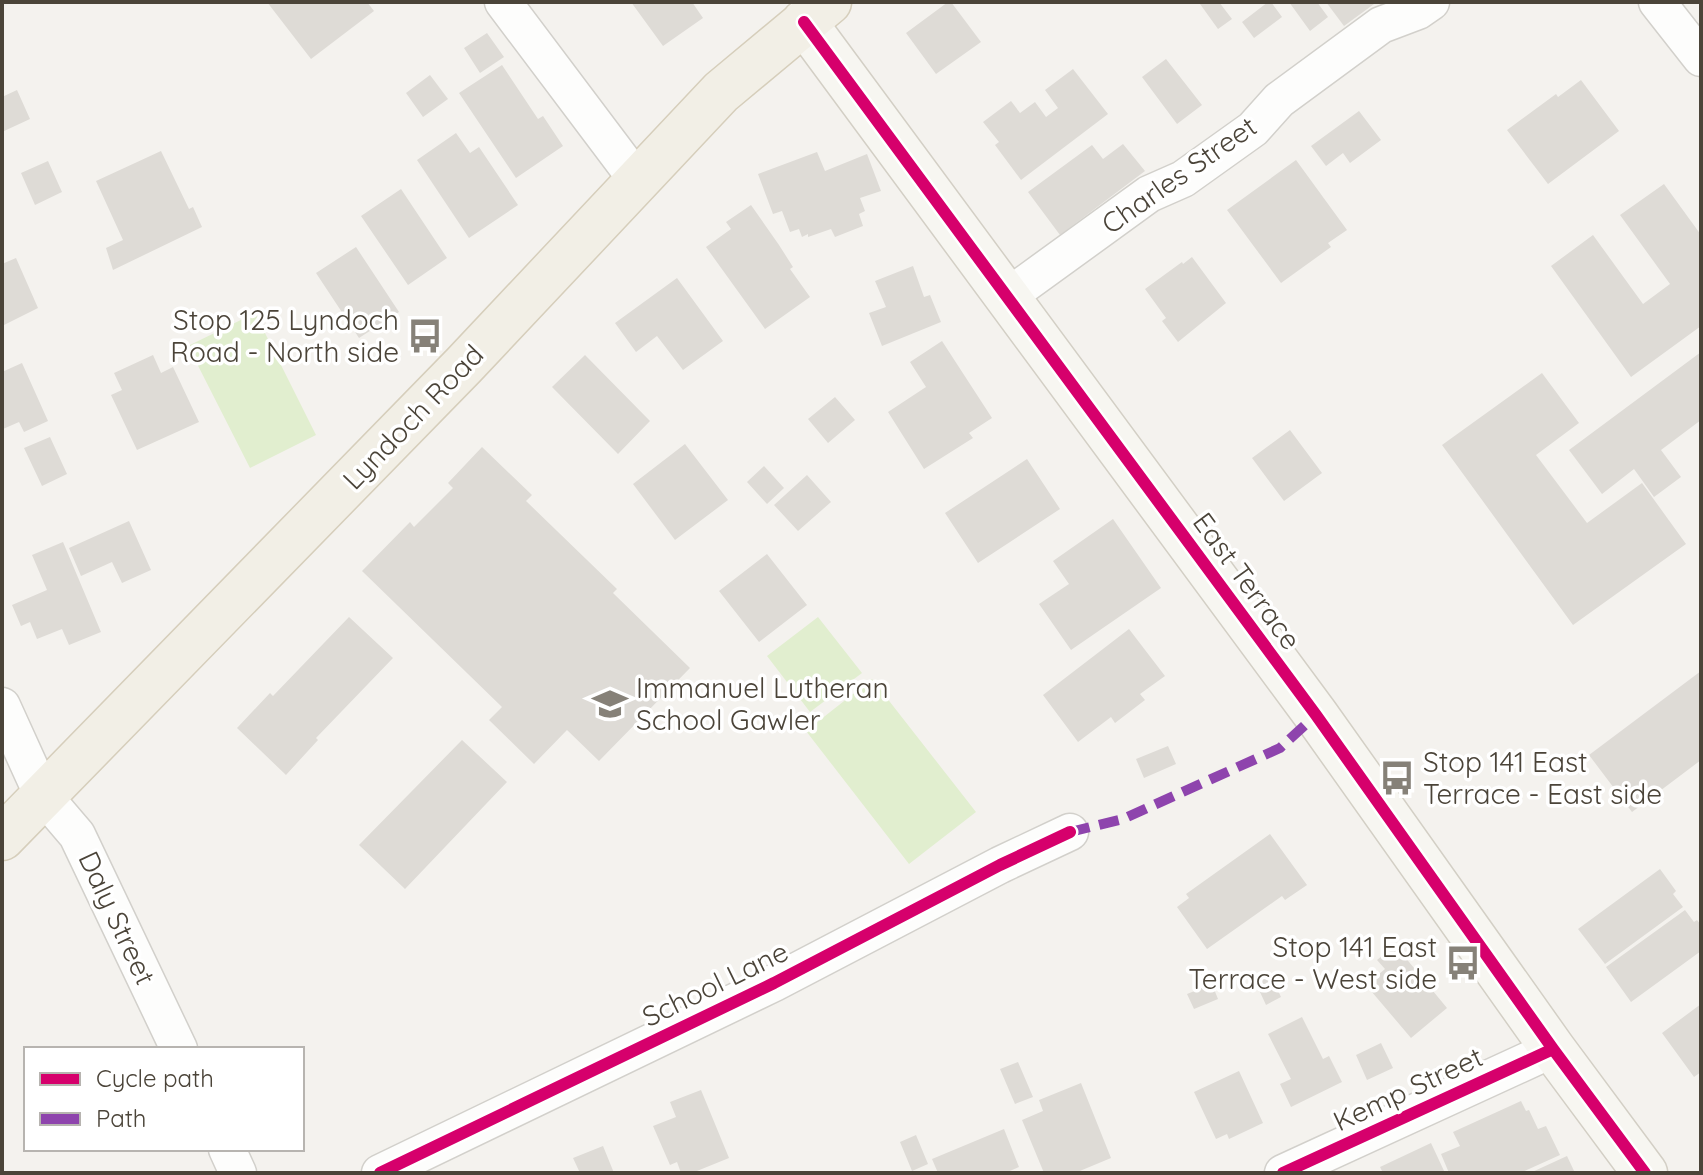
<svg xmlns="http://www.w3.org/2000/svg" width="1703" height="1175" viewBox="0 0 1703 1175" font-family="Quicksand,sans-serif">
<style>
.green{fill:#e1eecf}
.building{fill:#dedbd6}
.lines{fill:none;stroke-linecap:round;stroke-linejoin:round}
.street-casing{stroke:#d2d0cb;stroke-width:39}
.secondary-casing{stroke:#d3cfc5;stroke-width:47}
.primary-casing{stroke:#d6cebb;stroke-width:47}
.street{stroke:#fdfdfc;stroke-width:36}
.secondary{stroke:#f7f6f1;stroke-width:44}
.primary{stroke:#f2efe6;stroke-width:44}
.quiet{stroke:#8e44ad;stroke-width:10;stroke-dasharray:20 10;stroke-linecap:butt}
.cycleway-casing{stroke:#fff;stroke-width:17}
.cycleway{stroke:#d6006c;stroke-width:12}
.labels{text-anchor:middle;stroke-width:7;stroke-linejoin:round;paint-order:stroke}
.street-label{font-size:28px;fill:#4b4439;stroke:#fff}
.poi-label{font-size:28px;fill:#4b4439;stroke:#fff;text-anchor:end}
</style>
<rect width="100%" height="100%" fill="#f4f2ee"/>
<path class="green" d="M255 313 316 435 250 468 188 346Z
M818 617 862 673 810 712 767 656Z
M872 679 976 812 909 864 806 731Z"/>
<path class="building" d="M267 2H367L374 11 311 59Z
M631 2H692L703 18 663 46Z
M948 2H951L981 42 936 74 906 33Z
M1202 2H1219L1232 19 1218 29 1200 4Z
M1268 2H1271L1282 17 1254 38 1242 22Z
M1289 2H1317L1328 17 1310 31Z
M1326 2H1372L1374 4 1344 26Z
M487 33 504 57 480 73 464 48Z
M1166 59 1202 105 1177 124 1142 77Z
M502 65 538 119 543 116 563 146 516 178 459 93Z
M1073 69 1108 114 1021 180 995 145 999 142 983 122 1011 101 1020 113 1035 102 1046 117 1058 108 1045 90Z
M430 75 448 99 423 117 406 93Z
M1581 80 1619 131 1548 184 1507 130 1556 94 1558 97Z
M17 90 30 119 2 132V97Z
M1359 111 1381 140 1350 163 1343 153 1326 166 1311 146Z
M456 133 470 153 479 147 518 205 469 238 417 160Z
M1123 144 1145 171 1060 235 1028 192 1092 145 1103 159Z
M161 151 189 209 193 207 202 227 113 270 106 248 123 240 96 181Z
M817 152 825 171 867 154 881 191 860 198 865 211 859 214 863 226 835 237 831 229 808 237V234L802 237 799 229 790 232 782 211 773 214 758 174Z
M1296 160 1347 230 1328 243 1331 247 1281 283 1227 210Z
M48 161 62 192 35 205 21 173Z
M1664 184 1701 235V326L1631 377 1551 266 1593 235 1643 304 1670 284 1620 215Z
M401 189 447 258 408 285 361 216Z
M751 205 779 245 793 267 790 269 810 297 765 329 706 247 731 229 726 222Z
M356 247 399 312 359 338 316 273Z
M1192 257 1226 303 1178 342 1162 321 1166 318 1145 289 1182 262 1183 264Z
M16 258 38 308 2 326V264Z
M913 266 924 297 930 295 941 322 882 346 869 313 886 307 875 281Z
M677 278 723 341 683 370 657 336 636 352 615 323Z
M942 341 992 418 969 433 973 438 924 469 888 412 926 387 910 362Z
M1701 352V420L1661 450 1681 477 1654 497 1634 469 1602 494 1569 450Z
M153 355 161 373 173 367 199 422 137 450 111 395 122 390 114 373Z
M585 355 650 421 618 454 552 387Z
M22 363 48 421 24 432 19 422 3 429 2 427V372Z
M1542 373 1579 423 1536 455 1587 523 1642 483 1686 544 1573 625 1442 445Z
M835 397 855 420 828 443 808 419Z
M1290 430 1322 473 1284 501 1252 458Z
M50 437 67 474 42 486 24 448Z
M685 444 728 500 675 540 633 484Z
M482 447 532 495 526 501 617 589 613 593 690 668 599 761 567 730 534 764 489 720 502 707 362 571 410 522 414 527 453 488 448 483Z
M1027 459 1060 509 978 563 945 513Z
M764 466 784 488 767 504 747 482Z
M807 475 831 502 798 531 774 505Z
M1113 519 1161 588 1071 650 1039 604 1069 584 1053 561Z
M129 521 151 570 122 583 112 562 81 576 69 548Z
M63 542 101 632 69 645 62 629 37 639 30 622 21 626 12 605 47 590 32 555Z
M767 554 807 605 759 642 719 591Z
M349 617 393 658 316 738 318 740 286 775 237 728 270 693 273 696Z
M1129 629 1165 676 1140 694 1145 700 1115 723 1111 717 1078 742 1043 695Z
M1701 671V760L1632 812 1589 755Z
M462 740 507 782 405 889 359 845Z
M1168 746 1176 764 1144 778 1136 759Z
M1270 834 1307 885 1285 900 1282 896 1207 949 1177 907 1189 898 1186 894Z
M1660 869 1676 891 1673 894 1683 907 1605 964 1578 929Z
M1685 910 1694 922 1697 920 1701 925V951L1631 1002 1606 967Z
M1395 945 1447 1008 1411 1038 1366 985 1385 969 1377 960Z
M1269 972 1281 997 1266 1005 1254 979Z
M1212 984 1218 999 1194 1009 1187 994Z
M1701 1004V1072L1694 1077 1662 1033Z
M1302 1017 1323 1059 1329 1056 1342 1082 1291 1107 1280 1084 1291 1079 1268 1034Z
M1381 1043 1393 1068 1367 1080 1356 1055Z
M1018 1062 1033 1097 1015 1104 1000 1069Z
M1239 1071 1263 1123 1229 1139 1227 1134 1216 1139 1194 1092Z
M1081 1083 1111 1158 1075 1173H1044L1022 1120 1043 1111 1039 1100Z
M701 1090 729 1158 692 1173H681L677 1162 670 1165 653 1126 676 1117 670 1102Z
M1521 1101 1526 1111 1529 1110 1538 1129 1546 1126 1560 1155 1520 1173H1449L1441 1154 1460 1146 1453 1132Z
M1004 1129 1019 1167 1005 1173H938L932 1159Z
M916 1135 928 1164 912 1171 900 1142Z
M1431 1143 1445 1173H1383L1380 1167Z
M603 1146 614 1173H580L573 1158Z
M1567 1156 1575 1173H1530Z"/>
<g class="lines">
<g class="street-casing">
<path id="street" d="M503 2 637 180
M1657 2 1701 58
M1007 297 1149 194 1183 179 1253 129 1279 100 1381 25 1418 11 1431 2
M2 706 42 794 77 835 179 1049
M227 1149 238 1173
M380 1173 774 983 1000 865 1070 832
M1283 1173 1553 1049"/>
</g>
<g class="secondary-casing">
<path id="secondary" d="M804 22 1316 715 1553 1049 1645 1173"/>
</g>
<g class="primary-casing">
<path id="primary" d="M2 838 464 365 721 92 829 2"/>
</g>
<use href="#street" class="street"/>
<use href="#secondary" class="secondary"/>
<use href="#primary" class="primary"/>
<path class="quiet" d="M1070 832 1123 819 1280 748 1316 715"/>
<g class="cycleway-casing">
<path id="cycleway" d="M804 22 1316 715 1553 1049 1645 1173
M380 1173 774 983 1000 865 1070 832
M1283 1173 1553 1049"/>
</g>
<use href="#cycleway" class="cycleway"/>
</g>
<defs>
<g id="bus-bare" transform="scale(2.76)"><path d="M-5-6H5V4H4V6H2V4H-2V6H-4V4H-5ZM-3.5-4V0h7V-4ZM-3.5 1.2v1.5H-2V1.2ZM2 1.2v1.5H3.5V1.2Z" fill="#868178" stroke="#fff" stroke-width="2.5" paint-order="stroke"/></g>
<g id="school-bare" transform="scale(2.76)"><path d="M0-5L7-2L0 1L-7-2ZM-4 1L0 2.5L4 1V4Q0 6-4 4Z" fill="#868178" stroke="#fff" stroke-width="2.5" paint-order="stroke"/></g>
</defs>
<g fill-rule="evenodd">
<use href="#bus-bare" x="425" y="336"/>
<use href="#school-bare" x="610" y="704"/>
<use href="#bus-bare" x="1397" y="778"/>
<use href="#bus-bare" x="1463" y="963"/>
</g>
<g class="labels">
<g class="street-label">
<text transform="translate(1179 175) rotate(-35)" y="10">Charles Street</text>
<text transform="translate(413 417) rotate(-46)" y="10">Lyndoch Road</text>
<text transform="translate(1247 581) rotate(54)" y="10">East Terrace</text>
<text transform="translate(117 918) rotate(65)" y="10">Daly Street</text>
<text transform="translate(715 984) rotate(-26)" y="10">School Lane</text>
<text transform="translate(1408 1089) rotate(-25)" y="10">Kemp Street</text>
</g>
<g class="poi-label">
<text x="399" y="330">Stop 125 Lyndoch<tspan x="399" dy="32">Road - North side</tspan></text>
<text x="636" y="698" text-anchor="start">Immanuel Lutheran<tspan x="636" dy="32">School Gawler</tspan></text>
<text x="1423" y="772" text-anchor="start">Stop 141 East<tspan x="1423" dy="32">Terrace - East side</tspan></text>
<text x="1437" y="957">Stop 141 East<tspan x="1437" dy="32">Terrace - West side</tspan></text>
</g>
</g>
<rect width="1703" height="1175" fill="none" stroke="#4b4439" stroke-width="8"/>
<rect x="24" y="1047" width="280" height="104" fill="#ffffff" stroke="#b7b4b0" stroke-width="2"/>
<rect x="40" y="1073" width="40" height="12" fill="#d6006c" stroke="#b7b4b0" stroke-width="2"/>
<text x="96" y="1087" font-size="24" fill="#4b4439">Cycle path</text>
<rect x="40" y="1113" width="40" height="12" fill="#8e44ad" stroke="#b7b4b0" stroke-width="2"/>
<text x="96" y="1127" font-size="24" fill="#4b4439">Path</text>
</svg>
